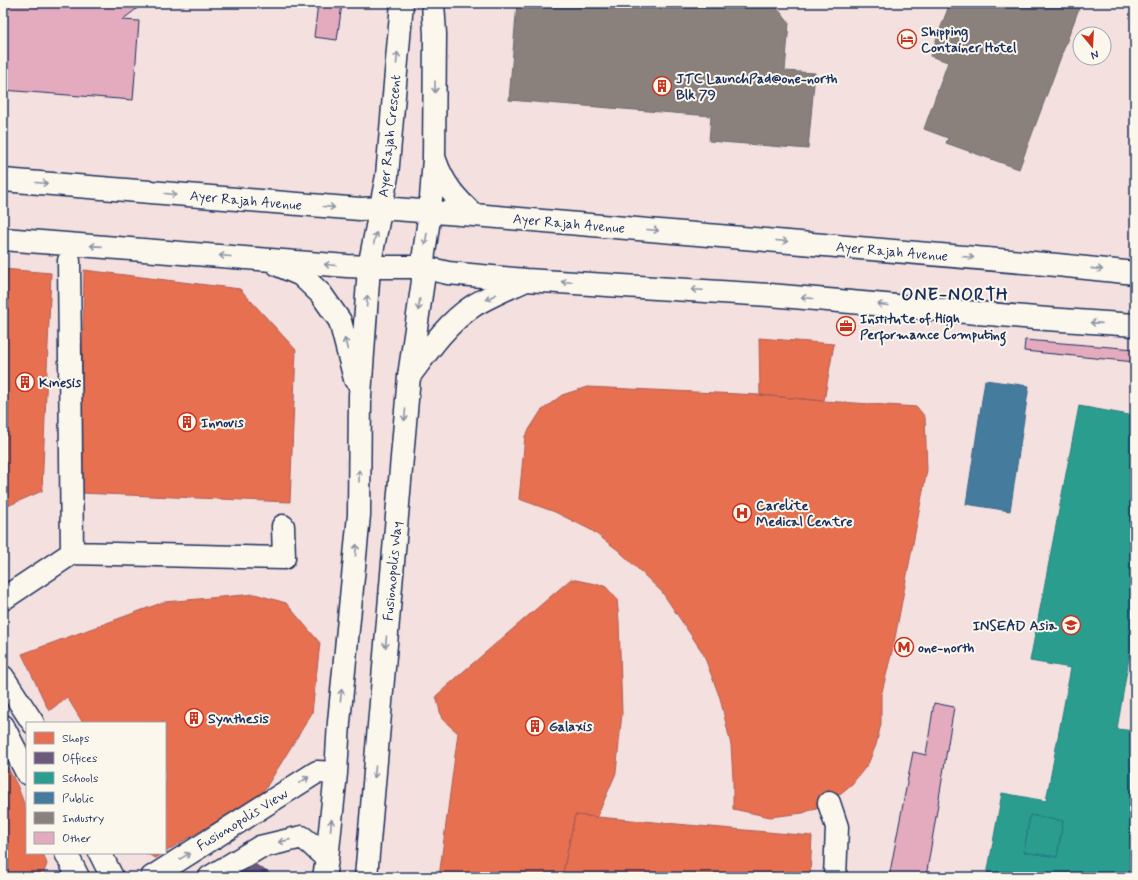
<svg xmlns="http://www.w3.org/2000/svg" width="1138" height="880" viewBox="0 0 1138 880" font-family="Mynerve,sans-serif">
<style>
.shops{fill:#e76f51;stroke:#aa5c55}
.offices{fill:#6d597a;stroke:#544c72}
.schools{fill:#2a9d8f;stroke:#267c80;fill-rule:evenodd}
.public{fill:#457b9d;stroke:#38648a}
.industry{fill:#8a817c;stroke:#696873}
.building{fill:#e4abbe;stroke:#1b2f5e}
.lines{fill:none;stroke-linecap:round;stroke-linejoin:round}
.minor-casing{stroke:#1b2f5e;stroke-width:25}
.minor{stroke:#fbf7ec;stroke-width:22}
.oneway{stroke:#8b93a5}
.labels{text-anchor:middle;stroke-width:4;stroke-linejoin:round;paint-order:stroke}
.poi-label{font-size:14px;font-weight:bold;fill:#1b2f5e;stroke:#fbf7ec;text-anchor:start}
.street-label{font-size:14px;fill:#1b2f5e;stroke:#fbf7ec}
.district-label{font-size:18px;font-weight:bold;letter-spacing:1px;fill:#1b2f5e;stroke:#fbf7ec}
</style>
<rect width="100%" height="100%" fill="#f4e0de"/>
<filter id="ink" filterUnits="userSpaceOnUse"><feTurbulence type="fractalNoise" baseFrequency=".025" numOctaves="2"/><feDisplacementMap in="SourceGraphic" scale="8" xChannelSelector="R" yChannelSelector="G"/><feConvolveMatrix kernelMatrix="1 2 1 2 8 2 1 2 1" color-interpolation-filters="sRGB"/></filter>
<g filter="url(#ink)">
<path class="shops" d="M3 269 51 273 42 491 3 508Z
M84 270 240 289 296 350 290 502 80 493Z
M759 338 834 344 824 401 760 395Z
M587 387 760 395 824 401 917 407 925 417 927 470 894 643 881 696V724L876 745 868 764 852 784 829 803 803 813 770 817 733 809V779L731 745 720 698 703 653 662 592 618 550 591 530 555 512 519 499 525 436 541 411 562 395Z
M571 579 605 586 617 599 619 621 622 713 616 773 597 817 575 815 562 877H439L458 733 442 719 436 696 464 671Z
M255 594 286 603 320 643 312 713 262 794 165 852V723H83L67 697 49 711 22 654 164 602Z
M3 759 17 785 27 811V853H43L47 864 42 877H3Z
M575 815 812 836 810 877H562Z
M145 853H164L156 858Z"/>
<path class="offices" d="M253 863 275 877H230Z"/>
<path class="schools" d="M1079 406 1135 416V623L1117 729 1135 731V877H1000L987 875 1002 793 1046 801 1071 668 1030 661ZM1030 815 1063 821 1057 857 1024 852Z
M1030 815 1063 821 1057 857 1024 852Z"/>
<path class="public" d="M985 380 1029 386 1010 511 966 504Z"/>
<path class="industry" d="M517 3H773L789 23 785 71 815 73 808 149 709 141 711 116 509 100Z
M950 3H1081L1019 169 946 143 948 138 924 129 948 62 930 56Z"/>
<path class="building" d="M3 3H144L122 20 139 21 133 100 3 90Z
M318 3 342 4 337 40 314 37Z
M1025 340 1135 349V362L1024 351Z
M934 703 954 707 926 877H889L913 752 926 755Z"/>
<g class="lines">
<g class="minor-casing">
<path id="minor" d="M435 160C443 184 456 199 474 215
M3 180 360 209 381 208 474 215 1057 265 1135 273
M3 239 347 266 369 267H422L448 273 526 280 770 295 1047 319 1135 325
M69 261 72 553 284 558 283 526
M278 265 301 275 321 294 340 321 355 379
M410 375C428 351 447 323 473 306 489 296 509 288 526 280
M3 599 72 553
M3 677 33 723
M3 726 27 773
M829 803 837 827 835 877
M66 853 78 877
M100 853 112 877
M152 877 317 772 336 773
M210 877 260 847 302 837 311 844 327 859
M324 877 327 859 336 773 339 722 359 515 360 395 369 267 387 176 402 3
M366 877 409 376 423 281 422 267 430 212 434 158 435 34 433 3"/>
</g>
<use href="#minor" class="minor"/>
</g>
<defs><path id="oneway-shaft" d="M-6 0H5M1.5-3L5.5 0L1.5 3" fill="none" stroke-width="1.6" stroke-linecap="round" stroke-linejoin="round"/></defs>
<g class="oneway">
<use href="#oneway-shaft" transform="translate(397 58) rotate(-85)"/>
<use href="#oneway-shaft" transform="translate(435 87) rotate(90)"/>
<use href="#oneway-shaft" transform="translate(42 183) rotate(5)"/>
<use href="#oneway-shaft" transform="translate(171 194) rotate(5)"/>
<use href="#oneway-shaft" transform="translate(329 207) rotate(5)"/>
<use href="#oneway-shaft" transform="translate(653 230) rotate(5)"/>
<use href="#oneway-shaft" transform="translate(375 238) rotate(-78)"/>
<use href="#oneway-shaft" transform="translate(426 239) rotate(99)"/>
<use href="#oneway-shaft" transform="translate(782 241) rotate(5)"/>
<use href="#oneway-shaft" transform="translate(96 246) rotate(-176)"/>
<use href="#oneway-shaft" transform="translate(225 256) rotate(-175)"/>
<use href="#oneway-shaft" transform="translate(968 257) rotate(5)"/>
<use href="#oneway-shaft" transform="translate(330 265) rotate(-175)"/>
<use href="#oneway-shaft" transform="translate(1097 269) rotate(6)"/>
<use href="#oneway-shaft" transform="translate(567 282) rotate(-177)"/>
<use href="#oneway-shaft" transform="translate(697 290) rotate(-177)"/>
<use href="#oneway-shaft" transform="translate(491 297) rotate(153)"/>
<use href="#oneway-shaft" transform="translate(807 298) rotate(-175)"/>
<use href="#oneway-shaft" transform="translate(367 301) rotate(-86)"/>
<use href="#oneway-shaft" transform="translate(419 305) rotate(98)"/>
<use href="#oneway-shaft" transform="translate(883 305) rotate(-175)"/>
<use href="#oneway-shaft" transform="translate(1096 323) rotate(-176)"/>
<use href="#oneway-shaft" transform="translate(346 344) rotate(-105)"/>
<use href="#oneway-shaft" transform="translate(405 415) rotate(95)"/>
<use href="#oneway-shaft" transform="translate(359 476) rotate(-90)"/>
<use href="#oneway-shaft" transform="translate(356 550) rotate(-84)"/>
<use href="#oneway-shaft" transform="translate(386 642) rotate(95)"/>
<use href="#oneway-shaft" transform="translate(341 695) rotate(-84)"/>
<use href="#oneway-shaft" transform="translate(375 772) rotate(95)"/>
<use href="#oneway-shaft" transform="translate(304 780) rotate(-33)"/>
<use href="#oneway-shaft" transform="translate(331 825) rotate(-84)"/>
<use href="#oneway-shaft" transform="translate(284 841) rotate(167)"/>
<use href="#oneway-shaft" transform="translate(185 856) rotate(-32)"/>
</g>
</g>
<defs>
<g id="hotel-ring" transform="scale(1)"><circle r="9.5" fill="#fbf7ec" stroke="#c8321e" stroke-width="1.5"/><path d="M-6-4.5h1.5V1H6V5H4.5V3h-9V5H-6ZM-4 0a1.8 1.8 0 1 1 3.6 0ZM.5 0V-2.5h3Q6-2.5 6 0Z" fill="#c8321e"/></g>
<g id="building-ring" transform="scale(1)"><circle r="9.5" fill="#fbf7ec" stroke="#c8321e" stroke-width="1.5"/><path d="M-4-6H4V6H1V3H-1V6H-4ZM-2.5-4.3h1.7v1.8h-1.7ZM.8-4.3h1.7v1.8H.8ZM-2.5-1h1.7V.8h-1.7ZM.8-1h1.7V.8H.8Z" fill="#c8321e"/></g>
<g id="office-ring" transform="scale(1)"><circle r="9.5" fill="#fbf7ec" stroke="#c8321e" stroke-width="1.5"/><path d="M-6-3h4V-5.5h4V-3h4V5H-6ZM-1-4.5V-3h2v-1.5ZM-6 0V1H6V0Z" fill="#c8321e"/></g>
<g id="hospital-ring" transform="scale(1)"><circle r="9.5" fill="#fbf7ec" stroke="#c8321e" stroke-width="1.5"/><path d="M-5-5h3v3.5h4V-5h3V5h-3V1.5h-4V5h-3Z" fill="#c8321e"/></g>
<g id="university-ring" transform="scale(1)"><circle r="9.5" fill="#fbf7ec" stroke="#c8321e" stroke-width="1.5"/><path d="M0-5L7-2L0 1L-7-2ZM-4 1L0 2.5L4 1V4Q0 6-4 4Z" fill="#c8321e"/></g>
<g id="metro-ring" transform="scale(1)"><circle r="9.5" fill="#fbf7ec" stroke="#c8321e" stroke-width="1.5"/><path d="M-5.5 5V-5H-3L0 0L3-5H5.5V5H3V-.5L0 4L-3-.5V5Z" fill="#c8321e"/></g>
</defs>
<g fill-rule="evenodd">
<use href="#hotel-ring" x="907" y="39"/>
<use href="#building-ring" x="662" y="86"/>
<use href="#office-ring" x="846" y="326"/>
<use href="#building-ring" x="25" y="382"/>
<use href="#building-ring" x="187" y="422"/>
<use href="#hospital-ring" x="742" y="513"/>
<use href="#university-ring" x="1071" y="625"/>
<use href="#metro-ring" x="904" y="647"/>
<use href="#building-ring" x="194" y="718"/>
<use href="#building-ring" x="535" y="726"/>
</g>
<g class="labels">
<g class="poi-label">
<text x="921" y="36">Shipping<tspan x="921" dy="16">Container Hotel</tspan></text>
<text x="676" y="83">JTC LaunchPad@one-north<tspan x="676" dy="16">Blk 79</tspan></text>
<text x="860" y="323">Institute of High<tspan x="860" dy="16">Performance Computing</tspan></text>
<text x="39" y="387">Kinesis</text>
<text x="201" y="427">Innovis</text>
<text x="756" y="510">Carelite<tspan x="756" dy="16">Medical Centre</tspan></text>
<text x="1057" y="630" text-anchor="end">INSEAD Asia</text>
<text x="918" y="652">one-north</text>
<text x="208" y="723">Synthesis</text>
<text x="549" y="731">Galaxis</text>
</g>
<g class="street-label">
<text transform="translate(389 136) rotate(-84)" y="5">Ayer Rajah Crescent</text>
<text transform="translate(246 200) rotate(5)" y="5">Ayer Rajah Avenue</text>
<text transform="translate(569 223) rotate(5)" y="5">Ayer Rajah Avenue</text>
<text transform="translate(892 251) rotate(5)" y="5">Ayer Rajah Avenue</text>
<text transform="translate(392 571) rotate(-85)" y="5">Fusionopolis Way</text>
<text transform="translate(242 819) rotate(-32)" y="5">Fusionopolis View</text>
</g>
<g class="district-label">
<text x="955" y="300">ONE-NORTH</text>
</g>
</g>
<rect width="1138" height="880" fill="none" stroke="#fbf7ec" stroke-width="16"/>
<rect x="8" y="8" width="1122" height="864" fill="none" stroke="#1b2f5e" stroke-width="1.5" filter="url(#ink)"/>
<rect x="26" y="722" width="140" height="132" fill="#fbf7ec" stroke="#a1a7b3"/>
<rect x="34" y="732" width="20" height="12" fill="#e76f51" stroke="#a1a7b3"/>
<text x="62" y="742" font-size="12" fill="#1b2f5e">Shops</text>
<rect x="34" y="752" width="20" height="12" fill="#6d597a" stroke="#a1a7b3"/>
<text x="62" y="762" font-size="12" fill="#1b2f5e">Offices</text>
<rect x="34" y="772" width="20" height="12" fill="#2a9d8f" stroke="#a1a7b3"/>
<text x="62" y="782" font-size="12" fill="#1b2f5e">Schools</text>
<rect x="34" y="792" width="20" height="12" fill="#457b9d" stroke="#a1a7b3"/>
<text x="62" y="802" font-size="12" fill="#1b2f5e">Public</text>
<rect x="34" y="812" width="20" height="12" fill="#8a817c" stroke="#a1a7b3"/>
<text x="62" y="822" font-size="12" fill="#1b2f5e">Industry</text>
<rect x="34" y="832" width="20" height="12" fill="#e4abbe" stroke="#a1a7b3"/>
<text x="62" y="842" font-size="12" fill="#1b2f5e">Other</text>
<g transform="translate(1092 46) rotate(162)"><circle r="19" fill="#fbf7ec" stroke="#a1a7b3"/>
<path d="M0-3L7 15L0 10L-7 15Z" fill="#c8321e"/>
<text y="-6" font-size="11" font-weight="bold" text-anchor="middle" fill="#1b2f5e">N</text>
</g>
</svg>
